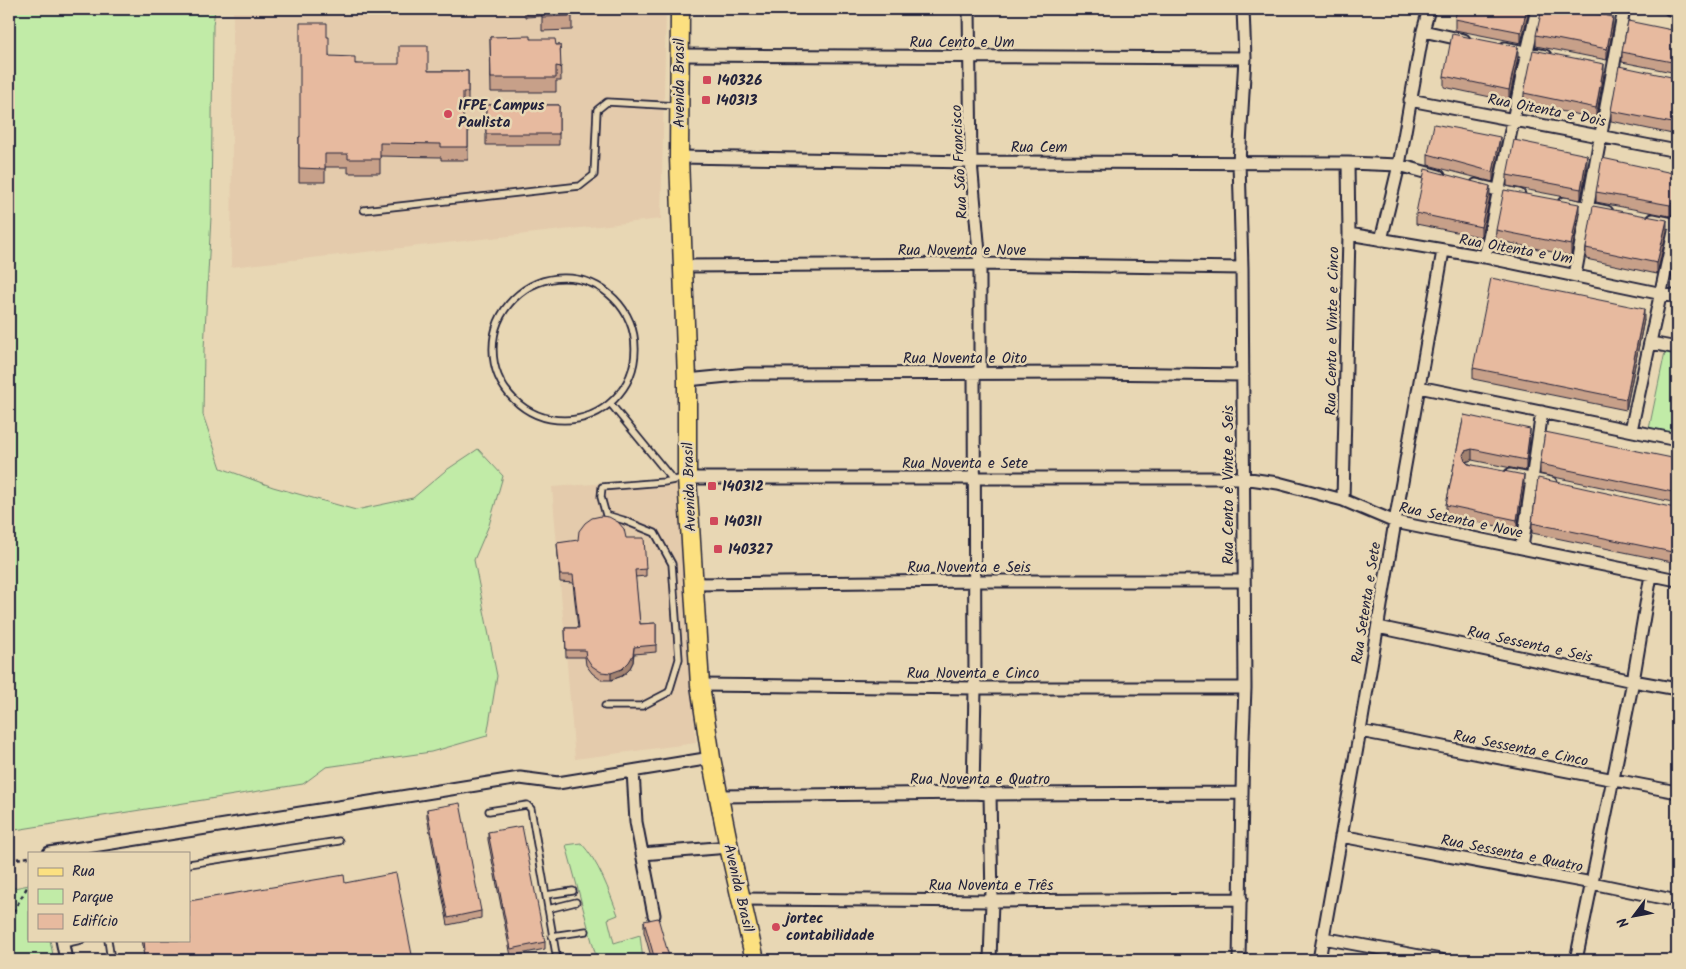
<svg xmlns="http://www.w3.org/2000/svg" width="1686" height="969" viewBox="0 0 1686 969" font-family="Kalam,sans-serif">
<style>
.built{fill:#e4cbac}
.green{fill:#c1eba7;stroke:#728671}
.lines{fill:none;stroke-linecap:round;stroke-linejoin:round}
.lane-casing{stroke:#22223b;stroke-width:9}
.street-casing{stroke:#22223b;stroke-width:15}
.primary-casing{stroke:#22223b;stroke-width:21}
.path{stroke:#22223b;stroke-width:2.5;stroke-dasharray:4 4;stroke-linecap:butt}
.lane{stroke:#e8d7b4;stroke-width:5.5}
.street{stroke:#e8d7b4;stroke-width:11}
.primary{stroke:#fce080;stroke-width:18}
.wall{fill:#c7a089;stroke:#22223b}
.shaded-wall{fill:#a2826f;stroke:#22223b}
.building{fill:#e7ba9f;stroke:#22223b}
.poi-dot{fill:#d1495b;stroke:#e8d7b4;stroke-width:2}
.labels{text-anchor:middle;stroke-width:5;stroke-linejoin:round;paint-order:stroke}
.street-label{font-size:15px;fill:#22223b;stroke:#e8d7b4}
.poi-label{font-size:15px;font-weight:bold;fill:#22223b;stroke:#e8d7b4;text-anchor:start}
</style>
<rect width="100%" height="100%" fill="#e8d7b4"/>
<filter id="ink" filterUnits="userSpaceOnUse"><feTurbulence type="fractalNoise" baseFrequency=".02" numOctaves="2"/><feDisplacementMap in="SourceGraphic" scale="10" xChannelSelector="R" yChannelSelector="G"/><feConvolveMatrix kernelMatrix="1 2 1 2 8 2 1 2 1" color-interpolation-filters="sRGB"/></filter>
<g filter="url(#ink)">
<path class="built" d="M233 9H666L661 219 231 267Z
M678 478 696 743 575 759 552 487Z"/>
<path class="green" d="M9 9H215L213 25 211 217 204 349 203 415 221 468 273 487 356 510 413 498 445 471 478 449 503 476 489 525 474 560 497 676 487 736 431 752 326 767 303 784 9 831Z
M1666 347 1677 350V436L1649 429Z
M581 843C599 862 609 891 618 915L608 919 614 943 640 935 643 960H597L566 845Z
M29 885V940H50L54 960H9V889Z"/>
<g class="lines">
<g class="lane-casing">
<path id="lane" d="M364 210 580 186 594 175 597 110 607 102 678 106
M493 349a71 71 0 1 1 142 0a71 71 0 1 1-142 0Z
M610 403 673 480
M605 706H642L669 692 679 659 672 564 655 533 623 520 606 515 601 497 602 487 664 482 685 478
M489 811 527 805 531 809 557 960
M189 864 339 841
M546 895 573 891
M548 909 576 902
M552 936 586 931
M108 940 111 960
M63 944 81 940
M548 960 557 959"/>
</g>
<g class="street-casing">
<path id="street" d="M969 9 971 162 980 264V373
M1670 9 1677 10
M1423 31 1464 40
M1505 48 1545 56
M679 55 1245 58
M1410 100 1677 151
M679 157 971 162 1348 163 1399 165 1439 176
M1476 185 1519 195
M1564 203 1607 212
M1653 220 1677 225
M1349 234 1485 257 1677 297
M1381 240 1399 165 1423 31 1429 9
M1485 257 1527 52 1537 9
M682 266 980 264 1242 268
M1575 275 1624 9
M1651 343 1677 348
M687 380 748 374 1091 373 1243 375
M1419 387 1677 440
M1631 430 1677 218
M1510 475 1551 483
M687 478H1243L1278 483 1343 500 1395 522 1677 580
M1343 500 1349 234 1348 163
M1522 548 1542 412
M694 584 973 581H1244
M1378 627 1633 681 1677 689
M700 685 975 688H1245
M1360 731 1677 792
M633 771 636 822 654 915
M973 793 975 688 974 373
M990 794 992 901 990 960
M719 796 973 793 990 794 1242 793
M1341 836 1592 883 1677 901
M49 853 520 778 558 783 711 758
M642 854 729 847
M741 899 992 901 1241 899
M1323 938 1441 960
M62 940 66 960
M1239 960 1243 739 1245 688 1242 268 1239 162 1245 58 1243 9
M1319 960 1360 731 1395 522 1443 251
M1576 960 1633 681 1651 575"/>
</g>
<g class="primary-casing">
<path id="primary" d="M680 9 679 157 687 380V478L700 685 711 758 729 847 755 960"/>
</g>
<path class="path" d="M9 860 29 857
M9 919 29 884"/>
<use href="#lane" class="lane"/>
<use href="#street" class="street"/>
<use href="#primary" class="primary"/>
</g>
<path class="wall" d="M525 9H572V30L542 31V16L525 17Z
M1529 9 1521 43 1455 30V19Z
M1613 28 1607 60 1536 46V35Z
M1677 31V73L1622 62V52Z
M327 37 329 56 355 64 428 71H468V105H463V127H468V160H441V157L380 156V173H348V167H325V182H299V137H300Z
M490 37 530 39 556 45H560L561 81H556V92H491Z
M1518 57 1509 101 1444 87V76Z
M1604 74 1596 118 1524 104V93Z
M1677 77V135L1611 121V111Z
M486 105H559V145H486Z
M1500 148 1493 182 1428 165V154Z
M1587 166 1581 200 1507 186V175Z
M1677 174V211H1675L1670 216 1596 202V192Z
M1490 197 1481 237 1416 224V213Z
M1579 214 1571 256 1496 240V230Z
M1667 231 1657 274 1586 259V248Z
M1677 241V278L1672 277V266Z
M1644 320 1626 410 1473 379V368Z
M1464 415 1530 440 1526 471 1472 460 1465 462 1524 486 1517 530 1446 516V505Z
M1677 459V503L1540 474V464Z
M1677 507V563L1532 533V523Z
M626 538 646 569V576L635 577 640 624 656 623V652L634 654 633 662 629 670 622 676 611 680H601L592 673 586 665 585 657H566L565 628H578L573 583 560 582 557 543Z
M427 809 481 911V918L448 925 427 817Z
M488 832 545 942V949L511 956 488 840Z
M345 883 413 960H143L144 951 142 940H189Z
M644 921 670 960H652L644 932Z"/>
<path class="shaded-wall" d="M1527 9H1529V11L1521 43V32Z
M1613 17V28L1607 60V49Z
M1518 47V57L1509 101V90Z
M1604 64V74L1596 118V108Z
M1500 137V148L1493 182V172Z
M1587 155V166L1581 200V189Z
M1490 186V197L1481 237V227Z
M1675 200V211L1670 216V205Z
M1579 204V214L1571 256V245Z
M1667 220V231L1657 274V263Z
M1644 309V320L1626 410V399Z
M1530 429V440L1526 471V460Z
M1472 449V460L1465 462 1463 455 1465 451Z
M1524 475V486L1517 530V520Z
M634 647 633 662 629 670 622 676 611 680V673Z"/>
<path class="building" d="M542 9H572V16L542 17Z
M1457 9H1527L1521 32 1455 19Z
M1542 9H1570L1613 17 1607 49 1536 35Z
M1628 21 1677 31V63L1622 52Z
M300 23H327V37H329V56L355 57V64H399V46H428V71H468V92H463V127H468V147H441V144L380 143V159H348V154H325V169L299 168V137H300Z
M1452 34 1518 47 1509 90 1444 76Z
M530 36V39H555L556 45H560L561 67 556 66V78H491L490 37Z
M1533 50 1604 64 1596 108 1524 93Z
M1619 66 1676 78 1677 77V124L1611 111Z
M486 105H559V134H486Z
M1434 124 1500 137 1493 172 1428 154Z
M1514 140 1587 155 1581 189 1507 175Z
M1602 158 1677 174V201L1675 200 1670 205 1596 192Z
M1425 169 1490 186 1481 227 1416 213Z
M1504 190 1579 204 1571 245 1496 230Z
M1593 206 1667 220 1657 263 1586 248Z
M1677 241V267L1672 266Z
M1491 278 1644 309 1626 399 1473 368Z
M1464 415 1530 429 1526 460 1472 449 1465 451 1463 455 1465 461 1468 464 1524 475 1517 520 1446 505Z
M1545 432 1677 459V493L1540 464Z
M1538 478 1675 508 1677 507V553L1532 523Z
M601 516 609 517 618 522 624 529 626 538H644L646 569 635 570 640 624 656 623V645L634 647 633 655 629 662 622 669 611 673 601 672 592 666 586 657 585 650H566L565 628H579L573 575H560L557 543 578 540 579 531 585 523 592 518Z
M460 803 481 911 448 918 427 809Z
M522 826 545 942 511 949 488 832Z
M396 873 413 960H145L143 951H145L144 940H189V901L344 875 345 883Z
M658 918 670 960H655L644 921Z"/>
</g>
<g class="poi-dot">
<rect x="702" y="75" width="10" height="10" rx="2.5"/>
<rect x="701" y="95" width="10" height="10" rx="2.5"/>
<circle cx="448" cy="114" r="5"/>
<rect x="707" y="481" width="10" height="10" rx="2.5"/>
<rect x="709" y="516" width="10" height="10" rx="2.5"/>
<rect x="713" y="544" width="10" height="10" rx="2.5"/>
<circle cx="776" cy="927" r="5"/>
</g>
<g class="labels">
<g class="street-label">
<text x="962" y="47">Rua Cento e Um</text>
<text transform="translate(679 83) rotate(-90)" y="5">Avenida Brasil</text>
<text transform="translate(1547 110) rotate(11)" y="5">Rua Oitenta e Dois</text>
<text x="1039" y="152">Rua Cem</text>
<text transform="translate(959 162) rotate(-93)" y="5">Rua São Francisco</text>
<text transform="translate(1516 249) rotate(10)" y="5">Rua Oitenta e Um</text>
<text x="962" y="255">Rua Noventa e Nove</text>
<text transform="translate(1332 331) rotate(-89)" y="5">Rua Cento e Vinte e Cinco</text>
<text x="965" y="363">Rua Noventa e Oito</text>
<text x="965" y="468">Rua Noventa e Sete</text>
<text transform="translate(1228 485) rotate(-90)" y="5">Rua Cento e Vinte e Seis</text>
<text transform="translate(689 487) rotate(-92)" y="5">Avenida Brasil</text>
<text transform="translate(1461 520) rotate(12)" y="5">Rua Setenta e Nove</text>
<text x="969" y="572">Rua Noventa e Seis</text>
<text transform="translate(1366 603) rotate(-81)" y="5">Rua Setenta e Sete</text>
<text transform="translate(1530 644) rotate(12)" y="5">Rua Sessenta e Seis</text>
<text x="973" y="678">Rua Noventa e Cinco</text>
<text transform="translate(1521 748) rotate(11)" y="5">Rua Sessenta e Cinco</text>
<text x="980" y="784">Rua Noventa e Quatro</text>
<text transform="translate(1512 853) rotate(11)" y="5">Rua Sessenta e Quatro</text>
<text x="991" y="890">Rua Noventa e Três</text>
<text transform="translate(739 888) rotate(77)" y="5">Avenida Brasil</text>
</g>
<g class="poi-label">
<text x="717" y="85">140326</text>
<text x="716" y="105">140313</text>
<text x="458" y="110">IFPE Campus<tspan x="458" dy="17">Paulista</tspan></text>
<text x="722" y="491">140312</text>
<text x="724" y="526">140311</text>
<text x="728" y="554">140327</text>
<text x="786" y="923">jortec<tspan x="786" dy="17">contabilidade</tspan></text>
</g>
</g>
<rect width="1686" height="969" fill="none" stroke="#e8d7b4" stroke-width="30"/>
<rect x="15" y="15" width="1656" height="939" fill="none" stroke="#22223b" stroke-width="2" filter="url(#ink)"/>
<rect x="28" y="852" width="162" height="90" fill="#e8d7b4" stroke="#998f84"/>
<rect x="38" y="868" width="25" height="8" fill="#fce080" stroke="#998f84"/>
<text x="72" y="876" font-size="15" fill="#22223b">Rua</text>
<rect x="38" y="889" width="25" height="15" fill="#c1eba7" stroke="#998f84"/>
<text x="72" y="902" font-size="15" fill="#22223b">Parque</text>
<rect x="38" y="914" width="25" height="15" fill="#e7ba9f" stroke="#998f84"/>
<text x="72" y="926" font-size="15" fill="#22223b">Edifício</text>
<g transform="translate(1634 916) rotate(238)" stroke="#e8d7b4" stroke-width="4" paint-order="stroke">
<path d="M0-4L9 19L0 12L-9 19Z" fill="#22223b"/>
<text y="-8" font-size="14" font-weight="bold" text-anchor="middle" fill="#22223b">N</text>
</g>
</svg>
